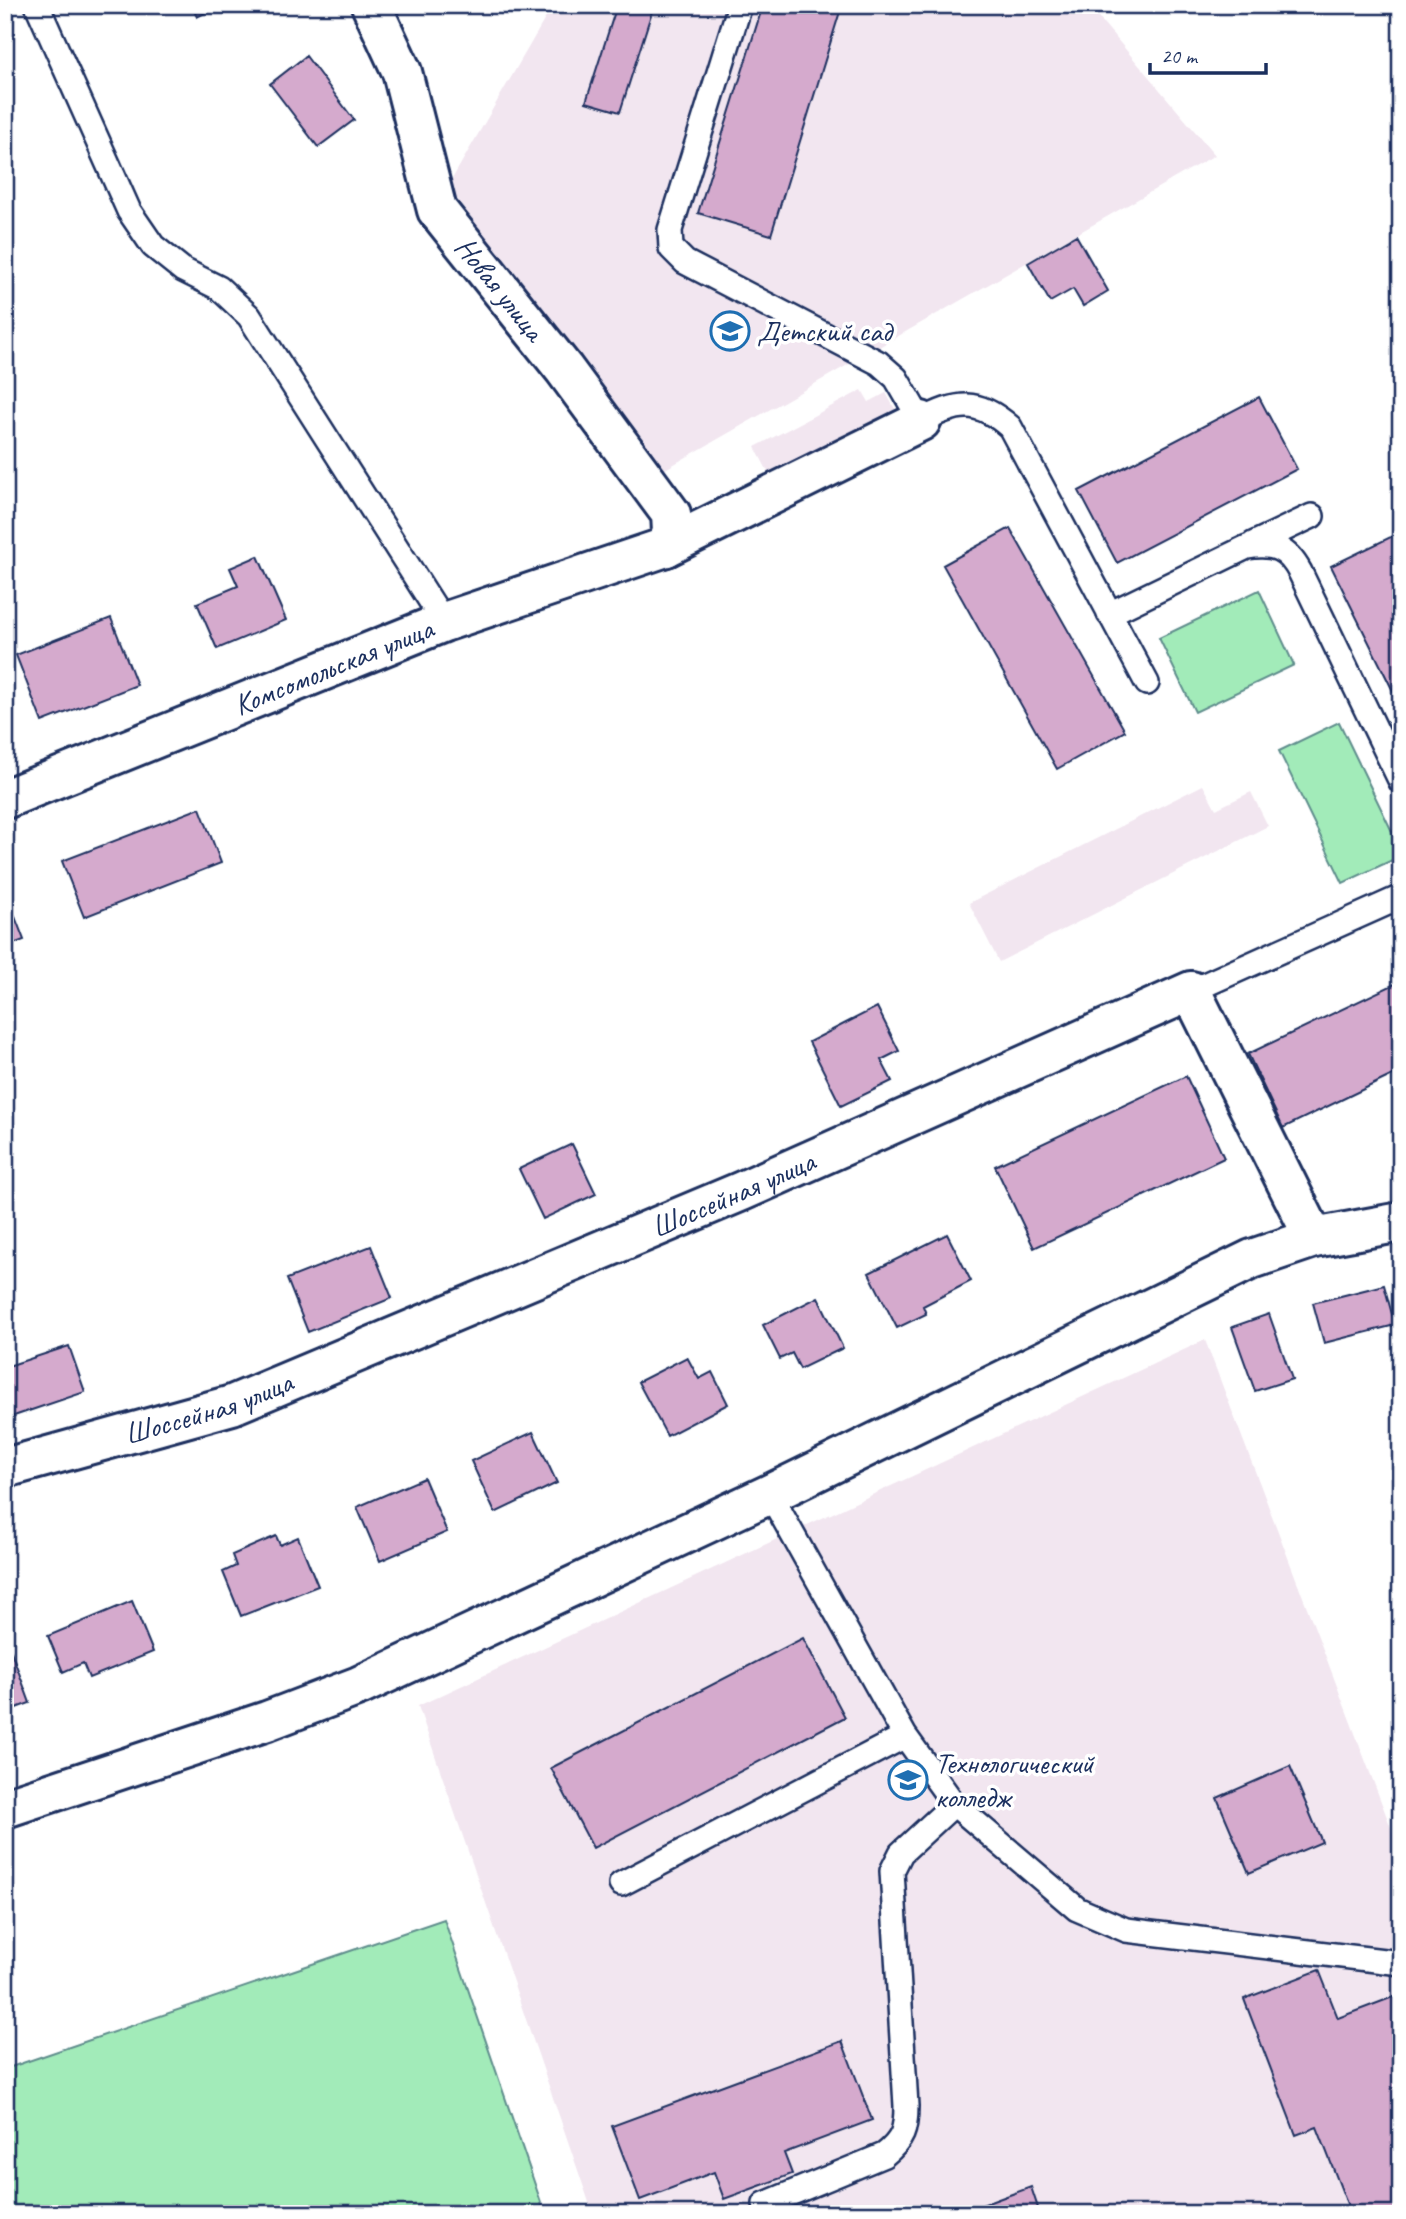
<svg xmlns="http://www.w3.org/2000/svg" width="1406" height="2219" viewBox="0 0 1406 2219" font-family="Caveat,sans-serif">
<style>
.built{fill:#f2e6f0}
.green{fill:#a2ebb9;stroke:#5e8d8c;stroke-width:2}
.building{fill:#d5aacd;stroke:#1b2f5e;stroke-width:2}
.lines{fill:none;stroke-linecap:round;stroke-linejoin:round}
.lane-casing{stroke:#1b2f5e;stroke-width:28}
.street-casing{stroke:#1b2f5e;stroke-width:44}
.lane{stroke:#fff;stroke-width:23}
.street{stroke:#fff;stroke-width:38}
.labels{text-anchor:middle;stroke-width:7;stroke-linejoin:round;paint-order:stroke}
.street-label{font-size:30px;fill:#1b2f5e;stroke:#fff}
.poi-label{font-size:30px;fill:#1b2f5e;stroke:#fff;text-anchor:start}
</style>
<rect width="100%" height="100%" fill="#fff"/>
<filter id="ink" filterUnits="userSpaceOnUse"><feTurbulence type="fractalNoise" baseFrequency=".0143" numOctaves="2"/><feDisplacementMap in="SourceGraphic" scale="14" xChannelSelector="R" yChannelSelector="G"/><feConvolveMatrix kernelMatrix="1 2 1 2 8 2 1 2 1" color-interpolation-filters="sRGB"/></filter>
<g filter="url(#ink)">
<path class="built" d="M553 5H1088L1215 155 655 475 448 186Z
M862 390 869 402 886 393 899 416 774 483 755 447Z
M1203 785 1216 809 1251 792 1268 826 999 962 969 903Z
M1205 1340 1401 1854V2214H593L418 1706Z"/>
<path class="green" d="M1259 590 1294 665 1195 712 1159 638Z
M1339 722 1401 850V856L1343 883 1279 751Z
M444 1919 545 2214H5V2069Z"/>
<path class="building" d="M191 5H221L197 17Z
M617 5H654L620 112 586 102Z
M763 5H842L771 235 698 213Z
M306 56 354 120 318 147 270 84Z
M1076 235 1108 291 1083 306 1073 289 1050 302 1028 263Z
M1259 397 1297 469 1117 563 1079 491Z
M1010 528 1125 731 1057 769 943 565Z
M1401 532V707L1331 566Z
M258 556 286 620 217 649 197 603 238 586 230 568Z
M111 618 137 685 42 722 16 655Z
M200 808 221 863 84 917 62 861Z
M5 891 24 940 5 947Z
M1401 981V1071L1283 1128 1248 1054Z
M877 1007 899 1051 881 1060 892 1081 841 1106 809 1042Z
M1186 1076 1224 1158 1034 1248 995 1166Z
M572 1144 596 1194 543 1219 519 1169Z
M947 1234 971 1281 923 1306 926 1314 897 1328 869 1273Z
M371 1246 392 1298 308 1332 287 1279Z
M1384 1285 1395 1325 1324 1343 1313 1303Z
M818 1297 843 1348 800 1369 792 1353 780 1359 763 1325Z
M1269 1314 1292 1379 1255 1391 1232 1327Z
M69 1346 85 1392 5 1419V1367Z
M687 1357 699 1379 712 1372 728 1404 667 1436 638 1382Z
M533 1432 557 1483 495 1513 471 1461Z
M424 1478 447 1532 380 1561 357 1507Z
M276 1536 280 1545 298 1537 318 1586 241 1616 223 1572 236 1566 232 1555Z
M132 1601 153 1652 89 1678 83 1663 63 1672 48 1636Z
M803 1638 845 1717 593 1848 551 1768Z
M11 1651 30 1703 5 1712V1653Z
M1290 1766 1322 1842 1249 1873 1217 1798Z
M1319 1970 1338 2018 1401 1994V2214H1351L1317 2127 1296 2135 1244 1999Z
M842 2041 872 2120 784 2153 792 2174 724 2199 714 2172 640 2200 612 2126Z
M1031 2187 1040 2214H963V2212Z"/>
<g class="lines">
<g class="lane-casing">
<path id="lane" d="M37 5 129 211 153 246 183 270 219 288 249 316 444 622
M740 5 670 230 671 248 685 262 879 363 896 378 921 421C958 402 977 398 1010 427L1147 683
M1253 544 1312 516
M1109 614 1247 547C1274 543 1287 548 1300 572L1401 782
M1191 991 1401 897
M905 1736 954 1804 1077 1909 1126 1930 1401 1963
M621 1884 905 1736 770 1494
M765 2204 884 2155C903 2140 906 2130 906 2106L892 1871 901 1853 954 1804"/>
</g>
<g class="street-casing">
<g id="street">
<path id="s1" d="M371 5 402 72 437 210 564 369 671 514 672 532 666 547"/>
<path id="s2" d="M5 799 444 622 666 547 921 421"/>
<path id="s3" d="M5 1468 232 1405 742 1191 1191 991 1314 1238"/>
<path d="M5 1808 267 1721 359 1686 770 1494 1252 1259 1314 1238 1401 1222"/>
</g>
</g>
<use href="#lane" class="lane"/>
<use href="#street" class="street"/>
</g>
</g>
<defs>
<g id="school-ring" transform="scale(2.0125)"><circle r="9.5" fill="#fff" stroke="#1f6fb2" stroke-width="1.5"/><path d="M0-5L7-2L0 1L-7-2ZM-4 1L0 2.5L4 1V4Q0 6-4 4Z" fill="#1f6fb2"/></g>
<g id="university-ring" transform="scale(2.0125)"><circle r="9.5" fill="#fff" stroke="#1f6fb2" stroke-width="1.5"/><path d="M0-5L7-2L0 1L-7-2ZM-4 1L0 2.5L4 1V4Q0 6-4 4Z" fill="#1f6fb2"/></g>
</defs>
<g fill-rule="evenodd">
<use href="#school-ring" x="730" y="331"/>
<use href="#university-ring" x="908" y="1780"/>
</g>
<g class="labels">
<g class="street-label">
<text dy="10" stroke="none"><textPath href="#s1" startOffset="317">Новая улица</textPath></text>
<text dy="10" stroke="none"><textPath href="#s2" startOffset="354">Комсомольская улица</textPath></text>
<text dy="10" stroke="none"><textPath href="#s3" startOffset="779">Шоссейная улица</textPath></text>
<text dy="10" stroke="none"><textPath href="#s3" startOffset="212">Шоссейная улица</textPath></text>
</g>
<g class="poi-label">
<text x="757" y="341">Детский сад</text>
<text x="935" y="1773">Технологический<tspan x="935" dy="34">колледж</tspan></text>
</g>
</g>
<rect width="1406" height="2219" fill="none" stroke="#fff" stroke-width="28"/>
<rect x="14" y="14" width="1378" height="2191" fill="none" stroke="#1b2f5e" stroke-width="2.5" filter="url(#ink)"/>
<path d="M1150 63v10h116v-10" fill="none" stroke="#1b2f5e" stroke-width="3.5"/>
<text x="1161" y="63" font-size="21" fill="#1b2f5e" stroke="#ffffff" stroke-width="5" paint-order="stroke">20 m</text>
</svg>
